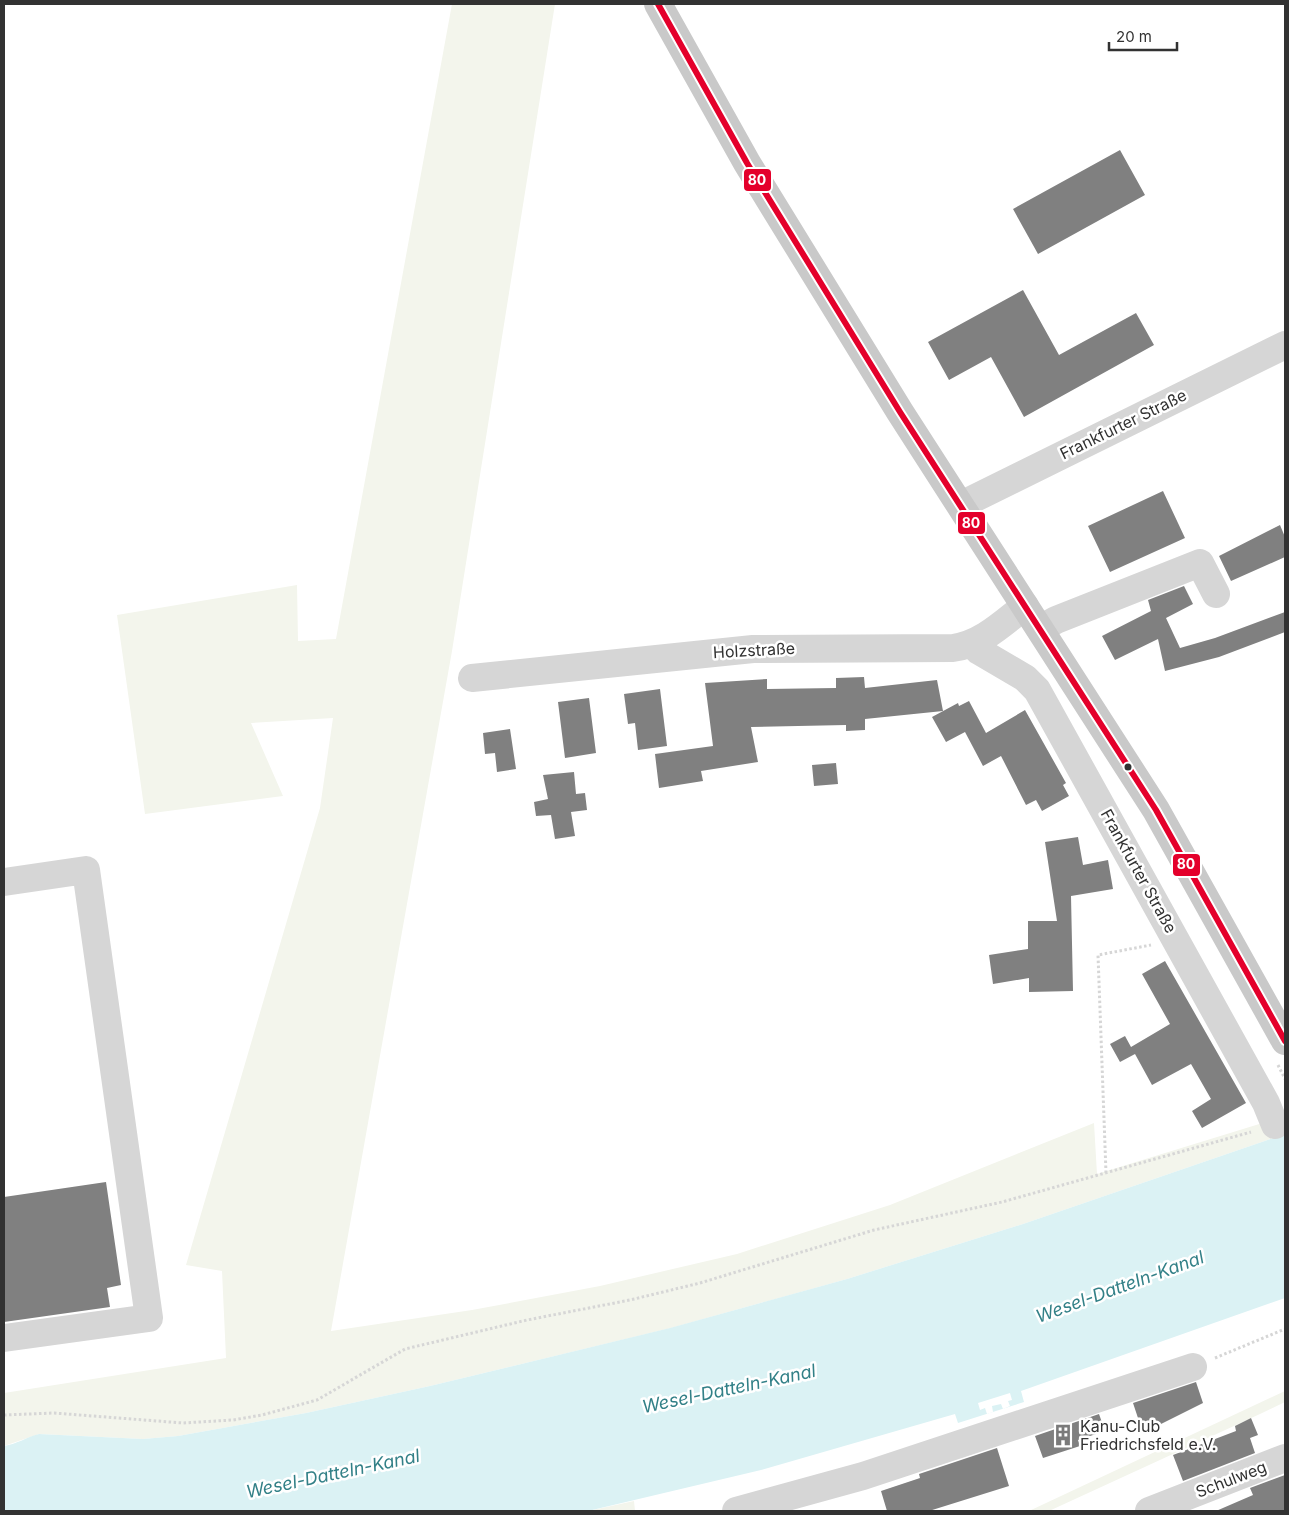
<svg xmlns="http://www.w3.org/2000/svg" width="1289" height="1515" viewBox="0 0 1289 1515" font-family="Inter,sans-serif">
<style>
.green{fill:#f3f5ec}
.water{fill:#dbf2f4}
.pier{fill:#fff}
.building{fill:#808080}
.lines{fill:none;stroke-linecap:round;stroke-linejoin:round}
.path{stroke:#d6d6d6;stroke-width:3;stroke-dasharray:2.5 2.5;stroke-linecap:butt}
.minor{stroke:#d6d6d6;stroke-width:28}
.major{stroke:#c9c9c9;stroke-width:28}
.bus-1-casing{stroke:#fff;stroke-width:10}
.bus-1{stroke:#e4002b;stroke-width:6}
.bus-dot{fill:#323232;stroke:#fff;stroke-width:2}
.labels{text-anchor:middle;stroke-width:5;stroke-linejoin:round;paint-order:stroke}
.street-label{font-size:16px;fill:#323232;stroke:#fff}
.poi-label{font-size:16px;fill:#323232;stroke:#fff;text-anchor:start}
.water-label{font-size:18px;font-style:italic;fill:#328087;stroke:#fff}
.line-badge{stroke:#fff;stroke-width:2}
.badge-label{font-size:14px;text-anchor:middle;font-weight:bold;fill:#fff}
</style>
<rect width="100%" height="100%" fill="#fff"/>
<path class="green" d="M452 4H555L452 651 331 1331 472 1310 600 1286 737 1254 890 1205 1094 1123 1097 1174 1269 1121 1285 1134 1023 1224 847 1279 671 1328 430 1386 306 1413 178 1436 143 1439 39 1434 4 1446V1393L226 1358 222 1271 186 1265 320 808 333 718 251 723 283 796 145 814 117 615 297 585 298 641 336 639Z
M1285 1391V1402L1260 1414 1049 1511H1029Z
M634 1501 635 1511H588Z"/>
<path class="water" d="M1285 1134V1298L1021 1391 1024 1402 958 1423 955 1414 761 1470 588 1511H4V1446C17 1444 27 1437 39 1434L143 1439 178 1436 306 1413 430 1386 670 1328 847 1279 1023 1224Z"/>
<path class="pier" d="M1010 1393 1012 1400 1008 1401 1010 1406 1003 1409 1001 1404 992 1406 993 1412 987 1414 985 1408 980 1410 978 1403Z"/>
<path class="building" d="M1120 150 1145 195 1038 254 1013 209Z
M1023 290 1059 355 1136 313 1154 345 1024 417 991 357 949 380 928 342Z
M1163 491 1185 538 1110 572 1088 526Z
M1280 525 1285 537V557L1231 581 1219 556Z
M1184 586 1193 604 1166 618 1180 648 1215 638 1285 612V632L1219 657 1165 671 1158 639 1115 660 1102 636 1151 611 1148 600Z
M864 677 865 688 937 680 943 711 865 719V730L846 731V725L751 727 758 762 701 771 703 781 659 788 655 754 713 746 705 683 767 679V689L836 688V678Z
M660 689 667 746 638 750 635 723 628 724 624 694Z
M589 698 596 753 565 758 558 702Z
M969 701 986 733 1025 710 1066 783 1063 785 1069 796 1042 811 1036 800 1026 805 1001 756 983 766 965 732 946 742 932 717 958 703 959 706Z
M510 729 516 769 497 772 495 753 485 754 483 733Z
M836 763 838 784 814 786 812 765Z
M574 772 576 794 585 793 587 810 571 812 575 836 555 839 551 815 536 816 534 802 548 799 543 775Z
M1078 837 1083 865 1108 860 1113 889 1071 896 1073 991 1029 992V978L993 984 989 955 1028 949V921H1057L1045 842Z
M1165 961 1246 1103 1202 1128 1192 1111 1211 1099 1191 1064 1152 1085 1135 1054 1120 1062 1110 1044 1125 1036 1131 1047 1170 1024 1142 974Z
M106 1182 121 1285 107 1288 110 1307 4 1322V1197Z
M1196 1382 1203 1403 1143 1433 1133 1403Z
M1099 1414 1105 1431 1078 1440 1080 1446 1043 1458 1035 1436Z
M1251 1418 1258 1435 1250 1438 1255 1453 1183 1481 1173 1455 1236 1431 1235 1426Z
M997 1448 1009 1486 929 1511H887L881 1491 920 1478 919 1474Z
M1285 1475V1511H1216L1253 1495 1250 1488Z"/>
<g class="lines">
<path class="path" d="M1278 1065 1285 1079
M1106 1173 1098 955 1151 945
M1215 1358 1285 1329
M4 1415 54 1413 183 1423 233 1420 262 1415 317 1400 405 1349 527 1320 630 1300 700 1283 874 1230 1002 1202 1251 1132"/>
<path class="minor" d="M961 505 1285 345
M1040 629 1056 620 1200 563 1216 594
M972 644 979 651 1025 678 1037 690 1266 1103 1275 1125
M472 678 753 649 953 648C982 644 1003 623 1025 606
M4 882 86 870 149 1318 4 1338
M736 1511 863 1476 1193 1367
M1149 1511 1285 1458"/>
<path class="major" d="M658 4 747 163 900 412 1156 810 1285 1041"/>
<g class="bus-1-casing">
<path id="bus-1" d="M658 4 747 163 900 412 1156 810 1285 1041"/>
</g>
<use href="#bus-1" class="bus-1"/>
</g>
<defs>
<g id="building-bare" transform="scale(1.725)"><path d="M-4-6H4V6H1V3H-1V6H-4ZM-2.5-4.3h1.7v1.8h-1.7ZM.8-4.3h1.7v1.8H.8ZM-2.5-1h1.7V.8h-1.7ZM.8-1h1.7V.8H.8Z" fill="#7a7a7a" stroke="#fff" stroke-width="2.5" paint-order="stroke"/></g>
</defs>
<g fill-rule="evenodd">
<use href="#building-bare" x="1063" y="1435"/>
</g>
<circle class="bus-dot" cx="1128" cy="767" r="4.5"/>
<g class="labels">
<g class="street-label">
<text transform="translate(1123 424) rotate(-26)" y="6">Frankfurter Straße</text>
<text transform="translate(754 650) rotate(-3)" y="6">Holzstraße</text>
<text transform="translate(1139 871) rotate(61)" y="6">Frankfurter Straße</text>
<text transform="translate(1231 1479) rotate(-21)" y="6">Schulweg</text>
</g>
<g class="poi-label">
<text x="1080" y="1432">Kanu-Club<tspan x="1080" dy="18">Friedrichsfeld e.V.</tspan></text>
</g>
<g class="water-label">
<text transform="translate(1120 1287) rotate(-20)" y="6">Wesel-Datteln-Kanal</text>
<text transform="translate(729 1389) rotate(-12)" y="6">Wesel-Datteln-Kanal</text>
<text transform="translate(333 1474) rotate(-12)" y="6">Wesel-Datteln-Kanal</text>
</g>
</g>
<g class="line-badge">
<rect x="743" y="168" width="29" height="24" rx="5" fill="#e4002b"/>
<rect x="957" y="511" width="29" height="24" rx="5" fill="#e4002b"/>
<rect x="1172" y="853" width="29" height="24" rx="5" fill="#e4002b"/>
</g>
<g class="badge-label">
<text x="757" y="185">80</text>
<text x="971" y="528">80</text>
<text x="1186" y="869">80</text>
</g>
<rect width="1289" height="1515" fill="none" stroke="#323232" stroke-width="10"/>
<path d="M1109 42v8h68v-8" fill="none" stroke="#323232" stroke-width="2.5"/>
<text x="1116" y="42" font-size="15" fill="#323232" stroke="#ffffff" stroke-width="4" paint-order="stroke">20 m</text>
</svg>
